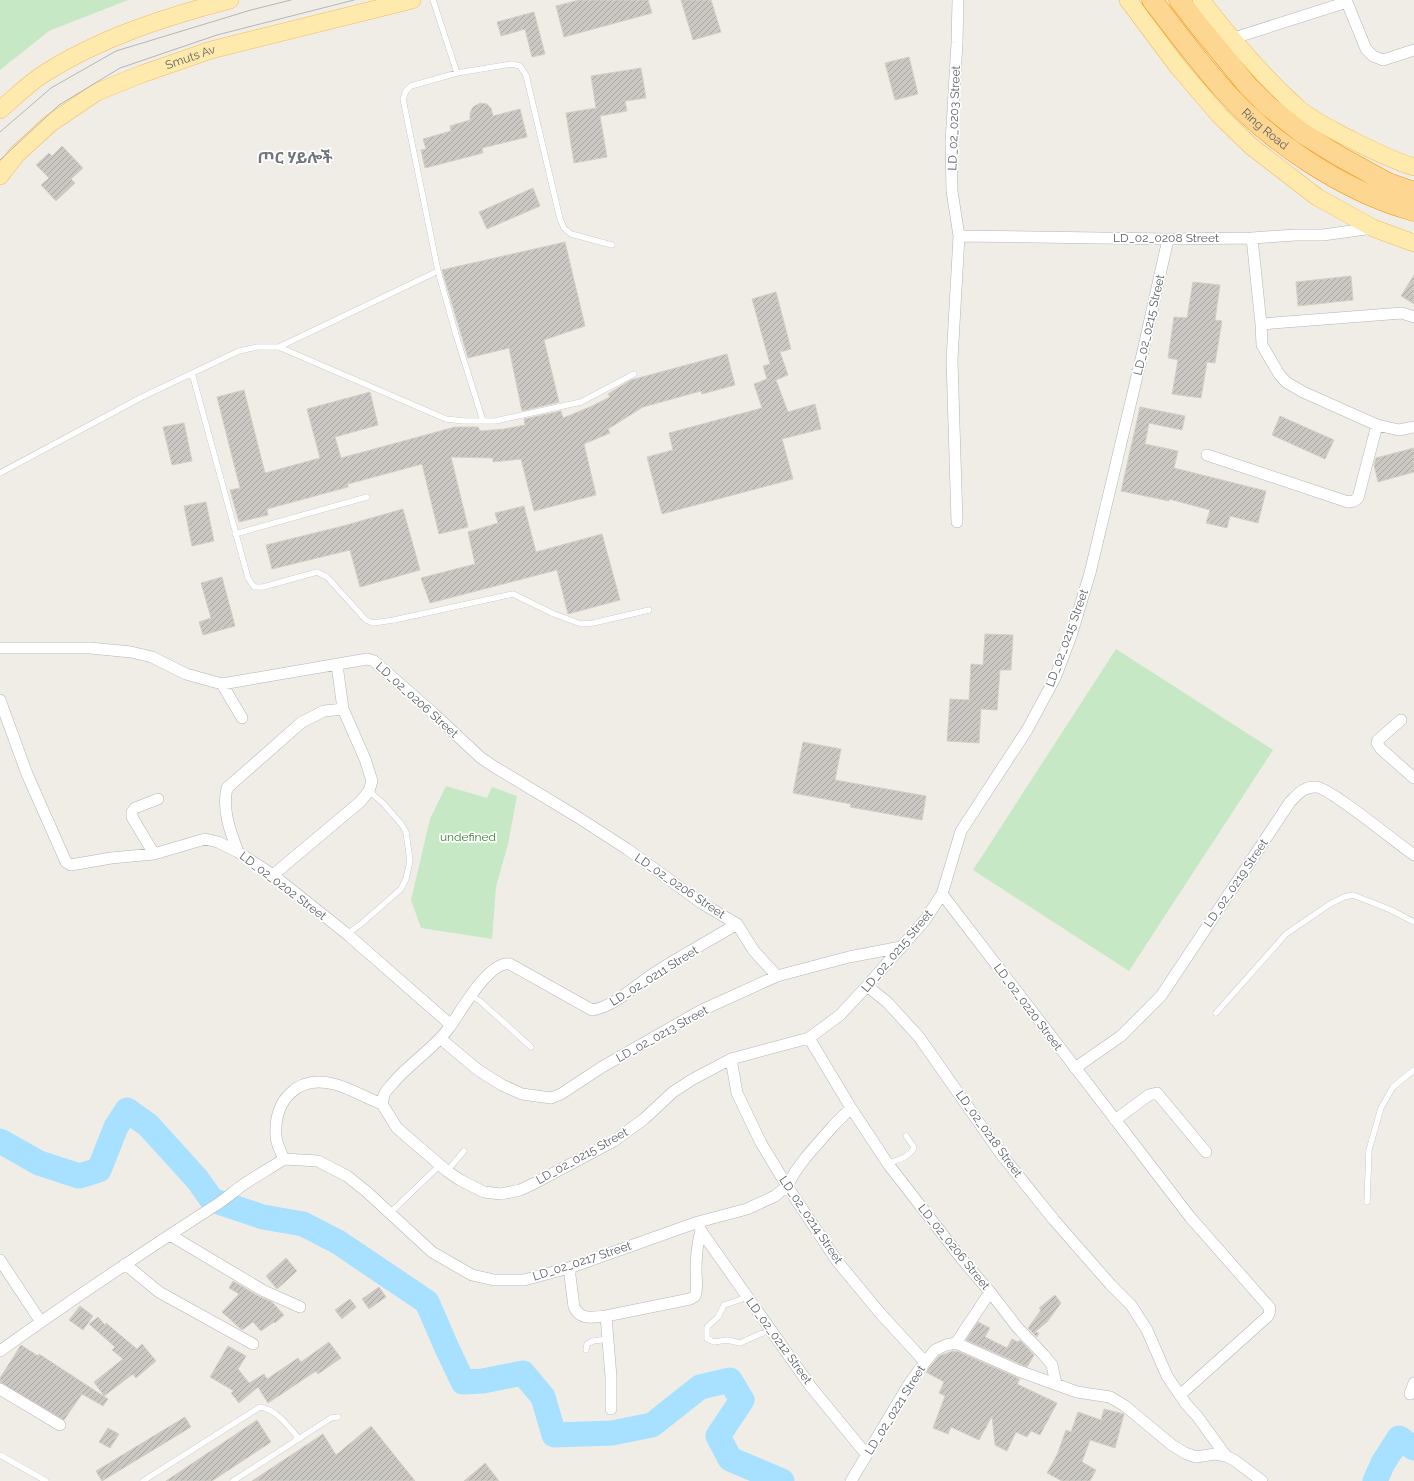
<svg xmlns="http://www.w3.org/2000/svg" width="1414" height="1481" viewBox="0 0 1414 1481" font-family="Raleway,'Noto Sans Ethiopic',sans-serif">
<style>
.green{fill:#c7e8c4}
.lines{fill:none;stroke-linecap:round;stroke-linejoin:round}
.river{stroke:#a8e1ff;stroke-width:25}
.building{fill:url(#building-hatch);stroke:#d5cfc5}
.lane-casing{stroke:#b2b5b9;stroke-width:6}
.street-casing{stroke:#b2b5b9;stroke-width:12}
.primary-casing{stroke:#f2ba5e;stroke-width:18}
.highway-casing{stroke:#f79200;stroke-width:21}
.lane{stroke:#fff;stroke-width:5.5}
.street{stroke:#fff;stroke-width:11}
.primary{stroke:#ffeaad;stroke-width:17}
.highway{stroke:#fdd791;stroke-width:20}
.tram{stroke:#b5b6b7;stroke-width:1}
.labels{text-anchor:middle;stroke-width:3.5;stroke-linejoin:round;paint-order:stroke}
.street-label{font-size:12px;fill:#5e6367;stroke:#fff}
.park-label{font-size:12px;fill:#378133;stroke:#fff}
.district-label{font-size:16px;font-weight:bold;fill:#6f7579;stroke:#fff}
</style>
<defs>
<pattern id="building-hatch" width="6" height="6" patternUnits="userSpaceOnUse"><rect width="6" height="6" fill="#cbc8c3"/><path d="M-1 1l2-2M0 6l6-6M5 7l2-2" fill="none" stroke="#a8a6a2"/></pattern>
</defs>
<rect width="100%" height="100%" fill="#f0ede7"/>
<path class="green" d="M0 0H128L49 31 0 70Z
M1116 649 1273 750 1129 971 973 870Z
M446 786 487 798 492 787 517 796 508 844 496 887 492 939 421 928 411 900 430 819Z"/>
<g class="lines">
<path class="river" d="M0 1141 39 1163 79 1176 99 1170 116 1127 127 1110 148 1125 197 1179 212 1200 263 1217 303 1224 338 1242 427 1302 446 1346 463 1382 483 1381 523 1373 543 1397 554 1435 612 1433 652 1425 700 1387 730 1380 742 1400 718 1436 730 1459 782 1481
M1375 1481 1383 1463 1399 1438 1414 1448"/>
</g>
<path class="building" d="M579 0H648L652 13 564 37 556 6Z
M681 0H711L721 32 693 40Z
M534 12 545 54 532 57 525 29 501 36 497 22Z
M909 57 918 94 895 100 885 63Z
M641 68 646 98 625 101 627 111 600 116 607 157 574 163 566 113 596 108 591 76Z
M480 103 487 104 491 108 493 116 520 109 527 137 482 148 483 153 425 168 421 150 426 149 423 139 451 131 450 126 470 120V113L473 107Z
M62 146 83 168 71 179 75 183 56 201 41 185 49 178 36 165 49 153 52 156Z
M533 188 540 206 487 229 479 212Z
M565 242 585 326 544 340 559 402 522 411 509 348 468 358 442 270Z
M1414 275V304L1401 296Z
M1351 276 1353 300 1298 306 1296 282Z
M1193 282 1220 285 1215 320 1222 321 1215 363 1207 362 1201 398 1172 394 1178 360 1168 358 1174 317 1187 318Z
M776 292 791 349 780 352 788 375 776 380 788 412 815 404 821 429 782 439 793 479 662 514 647 457 673 450 669 433 762 408 754 384 767 379 763 366 770 364 752 299Z
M727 354 735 385 702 394 701 391 643 407 608 429 610 433 584 444 596 495 534 511 521 459 493 462V458L451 457 468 527 439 534 422 464 348 484V487L267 509 268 515 239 522 230 490 240 488 217 397 244 390 265 473 320 458 307 409 370 392 378 425 335 437 341 458 455 427H478L480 431 504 429 525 425 524 419 561 411 563 418 590 407 610 397 608 394 631 380Z
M1140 407 1185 416 1182 430 1149 423 1145 444 1178 451 1174 468 1266 491 1258 523 1230 516 1227 528 1206 523 1210 510 1169 499V501L1121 491Z
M1280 416 1334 440 1325 459 1272 435Z
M184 423 192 461 172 465 163 427Z
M1414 448V472L1378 482 1374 465 1376 458Z
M206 502 214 541 192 546 184 506Z
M524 506 536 552 602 534 620 600 568 614 557 570 430 603 421 578 475 564 468 532 498 523 495 513Z
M403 509 420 570 360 587 350 550 272 569 266 545 343 526Z
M222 577 235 626 203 635 199 622 211 618 201 583Z
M985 634 1013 635 1011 670H1000L997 710 981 709 979 743 947 741 950 699 969 700 971 664 983 665Z
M803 742 841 749 835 780 926 796 922 820 850 807 851 804 793 793Z
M286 1258 297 1271 277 1289 266 1276Z
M233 1281 260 1297 272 1302 284 1315 275 1323 274 1322 261 1331 253 1322 242 1330 222 1312 239 1294 229 1288Z
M379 1287 386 1297 369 1309 362 1299Z
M1055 1295 1061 1303 1047 1322 1035 1332 1039 1333 1037 1337 1028 1328 1041 1310 1039 1308Z
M350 1299 356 1307 342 1319 335 1310Z
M80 1306 93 1316 83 1330 69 1320Z
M98 1317 105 1325 106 1323 137 1349 142 1344 156 1361 136 1378 133 1374 104 1396 94 1382 123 1359 112 1350 115 1347 89 1324Z
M978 1322 990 1328 985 1337 1007 1348 1012 1339 1018 1342 1020 1340 1034 1355 1027 1367 966 1340Z
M329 1342 341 1358 318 1374 316 1371 268 1403 258 1387 239 1403 231 1393 234 1391 210 1377 228 1346 246 1356 238 1369 249 1383 264 1374 267 1379 298 1358 301 1362Z
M21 1345 38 1356 39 1354 108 1399 103 1406 82 1394 64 1420 0 1382V1378Z
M953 1351 956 1352 957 1351 1020 1379 1017 1384 1057 1403 1040 1435 1031 1431 1027 1437 1016 1432 1007 1451 995 1445 992 1416 979 1440 951 1427 948 1434 933 1428 945 1396 939 1393 944 1382 926 1372 939 1356Z
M1104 1409 1124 1414 1115 1448 1090 1440 1082 1462 1096 1470 1090 1481H1062L1047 1473 1057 1455 1066 1430 1071 1432 1078 1412 1101 1420Z
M185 1417 191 1427 102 1481 96 1471Z
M257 1420 271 1442 212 1481H166Z
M371 1426 415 1481H252L323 1434 336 1455Z
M108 1428 119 1434 110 1448 99 1442Z
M485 1463 499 1481H464L476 1471Z"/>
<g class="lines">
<g class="lane-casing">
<path id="lane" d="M433 0 457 73
M279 347 446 419 464 421H495L581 402 634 374
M192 373 248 578 254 587H263L317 572 327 577 366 620 373 623 394 620 513 594 554 614 581 624 593 623 649 610
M483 421 456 335 438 271 403 99 406 91 411 86 457 73 512 64 520 66 526 75 560 219 564 228 571 234 612 245
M0 473 142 397 239 351 257 347H279L438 271
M235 534 367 497
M347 934 361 924 401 889 406 879 410 861 406 832 402 825 383 803 369 791
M471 995 480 1001 531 1047
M1216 1013 1286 934 1330 904 1344 897 1353 895 1391 910 1414 922
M888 1164C896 1160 911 1157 914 1147L906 1136
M447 1171 464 1151
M1367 1202 1369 1150 1381 1108 1393 1087 1414 1070
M390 1213 440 1165
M748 1297 724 1305 718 1317 707 1327V1339L714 1342 727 1340 740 1343 760 1334 772 1331
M586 1350 587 1344 593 1341 608 1339
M0 1455 46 1481
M143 1481 260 1407C276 1409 289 1427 299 1439
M233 1481 331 1418 338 1417"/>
</g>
<g class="street-casing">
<path id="street" d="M1346 0 1366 49 1373 56 1383 60 1414 50
M1231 39 1347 2
M959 236 1168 239 1252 238 1296 235H1323L1373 228
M1252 238 1261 324 1262 345 1279 374 1286 382 1303 392 1377 425 1399 430 1414 427
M1261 324 1402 313 1414 317
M1207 455 1348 502 1354 501 1358 498 1377 425
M957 522 952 360 959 236 952 191 951 142 957 43 958 0
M0 648H90L131 652 152 657 186 674 222 684 367 659 374 661 433 713 480 757 493 766 576 816 627 849 703 904 737 924 754 951 777 976
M222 684 242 718
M0 700 27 774 66 862 71 865 111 858 154 854 205 839 218 842 238 852 273 875 347 934 451 1025
M1401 720 1378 740 1377 743 1381 749 1414 778
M238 852C230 831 222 810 227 788L302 722 324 711 343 709
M154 854 132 817V812L135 808 158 799
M273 875 360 802 369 791 372 781 365 759 343 709 337 665
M942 894 1190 1217 1270 1308 1269 1314 1267 1317 1180 1395
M867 986 887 1002 919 1037 1001 1154 1054 1220 1110 1284 1131 1305 1147 1330 1167 1376 1186 1404 1197 1416 1226 1456
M809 1038 851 1108 888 1164 961 1258 990 1292 1017 1327 1043 1354 1052 1365 1056 1384
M441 1039 478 1070 502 1085 522 1094 551 1098 561 1094 602 1067 700 1011 777 976 849 957 901 947
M731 1059 737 1093 761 1143 787 1186 837 1261 880 1313 925 1362
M1075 1068 1121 1036 1161 996 1290 802C1297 795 1304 786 1316 787 1329 787 1398 844 1414 855
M382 1104 397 1128 447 1171 460 1180 484 1192 501 1194 520 1190 533 1184 614 1141 644 1119 673 1092 693 1079 731 1059 809 1038 840 1015 867 986 925 920 942 894 961 831 1027 730 1055 678 1071 636 1090 573 1143 351 1168 239
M382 1104C383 1102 383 1098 384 1095 385 1091 390 1087 393 1083 410 1063 433 1049 449 1028 460 1013 489 960 510 964L592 1010C613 1007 635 986 653 974 680 956 709 941 737 924
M1115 1120 1149 1095 1157 1093 1206 1152
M284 1159 318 1161 347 1176 367 1192 432 1252 472 1275 494 1280H524L569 1268 698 1222 747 1209 775 1196 787 1186 795 1172 806 1157 833 1126 851 1108
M284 1159C281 1152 276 1143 276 1136 274 1100 297 1075 334 1084 350 1088 366 1098 382 1104
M698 1222 701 1231 811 1387 866 1454
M170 1235 264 1291 300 1307
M0 1260 41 1322
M125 1264 159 1292 253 1344
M569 1268 574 1307C581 1321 593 1317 606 1316
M956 1343 990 1292
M0 1351C71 1300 143 1252 216 1205 224 1200 232 1193 240 1187 254 1177 269 1169 284 1159
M0 1389 60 1425
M1410 1394 1414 1383
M611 1409V1377L606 1316 690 1299 695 1296C698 1288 696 1278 696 1270 696 1256 697 1244 701 1231
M851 1481 909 1384 925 1362 935 1350 946 1345 956 1343 1019 1371 1077 1392 1110 1397 1125 1406 1172 1445 1185 1453 1196 1457 1215 1454 1226 1456 1234 1460 1262 1481"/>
</g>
<g class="primary-casing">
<g id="primary">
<path d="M1128 0 1178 67 1219 115 1252 147 1317 197 1373 228 1414 243"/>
<path d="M1201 0C1231 39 1262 75 1298 108 1311 119 1327 127 1342 135 1366 147 1388 159 1414 167"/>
<path d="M0 110C14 98 27 85 42 75 99 38 165 17 230 0"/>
<path id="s1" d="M0 176 17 154 51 123 97 92 142 74 211 50 412 0"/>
</g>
</g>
<g class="highway-casing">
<g id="highway">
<path id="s2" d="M1152 0C1175 30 1197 60 1222 88 1269 142 1345 192 1414 211"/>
<path d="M1179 0 1199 26 1248 86 1267 105 1302 133 1337 155 1388 183 1414 192"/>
</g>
</g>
<use href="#lane" class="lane"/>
<use href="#street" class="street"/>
<use href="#primary" class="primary"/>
<use href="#highway" class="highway"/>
<path class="tram" d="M0 132 51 88 116 51 251 10 291 0
M0 160 59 105 120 68 217 35 354 0"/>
</g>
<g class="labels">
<g class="street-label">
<text dy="4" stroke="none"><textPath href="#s1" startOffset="229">Smuts Av</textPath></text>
<text transform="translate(954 118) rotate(-88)" y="4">LD_02_0203 Street</text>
<text dy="4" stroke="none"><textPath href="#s2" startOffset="172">Ring Road</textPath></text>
<text x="1166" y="242">LD_02_0208 Street</text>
<text transform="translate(1149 325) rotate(-77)" y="4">LD_02_0215 Street</text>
<text transform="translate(1067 638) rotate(-70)" y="4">LD_02_0215 Street</text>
<text transform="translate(417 700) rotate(42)" y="4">LD_02_0206 Street</text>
<text transform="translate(1236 883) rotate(-56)" y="4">LD_02_0219 Street</text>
<text transform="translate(283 886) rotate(37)" y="4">LD_02_0202 Street</text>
<text transform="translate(680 886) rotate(34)" y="4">LD_02_0206 Street</text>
<text transform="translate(897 951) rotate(-50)" y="4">LD_02_0215 Street</text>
<text transform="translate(654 976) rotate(-32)" y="4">LD_02_0211 Street</text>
<text transform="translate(1028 1007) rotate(53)" y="4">LD_02_0220 Street</text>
<text transform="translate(662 1034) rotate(-29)" y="4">LD_02_0213 Street</text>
<text transform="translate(989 1134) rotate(54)" y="4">LD_02_0218 Street</text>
<text transform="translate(582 1156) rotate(-29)" y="4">LD_02_0215 Street</text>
<text transform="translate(811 1220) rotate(56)" y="4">LD_02_0214 Street</text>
<text transform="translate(954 1247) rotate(51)" y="4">LD_02_0206 Street</text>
<text transform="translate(582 1261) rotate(-18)" y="4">LD_02_0217 Street</text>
<text transform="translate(779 1341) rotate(54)" y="4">LD_02_0212 Street</text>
<text transform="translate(895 1410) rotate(-58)" y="4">LD_02_0221 Street</text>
</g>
<g class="park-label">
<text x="468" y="841">undefined</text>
</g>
<g class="district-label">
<text x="295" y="163">ጦር ሃይሎች</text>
</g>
</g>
</svg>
